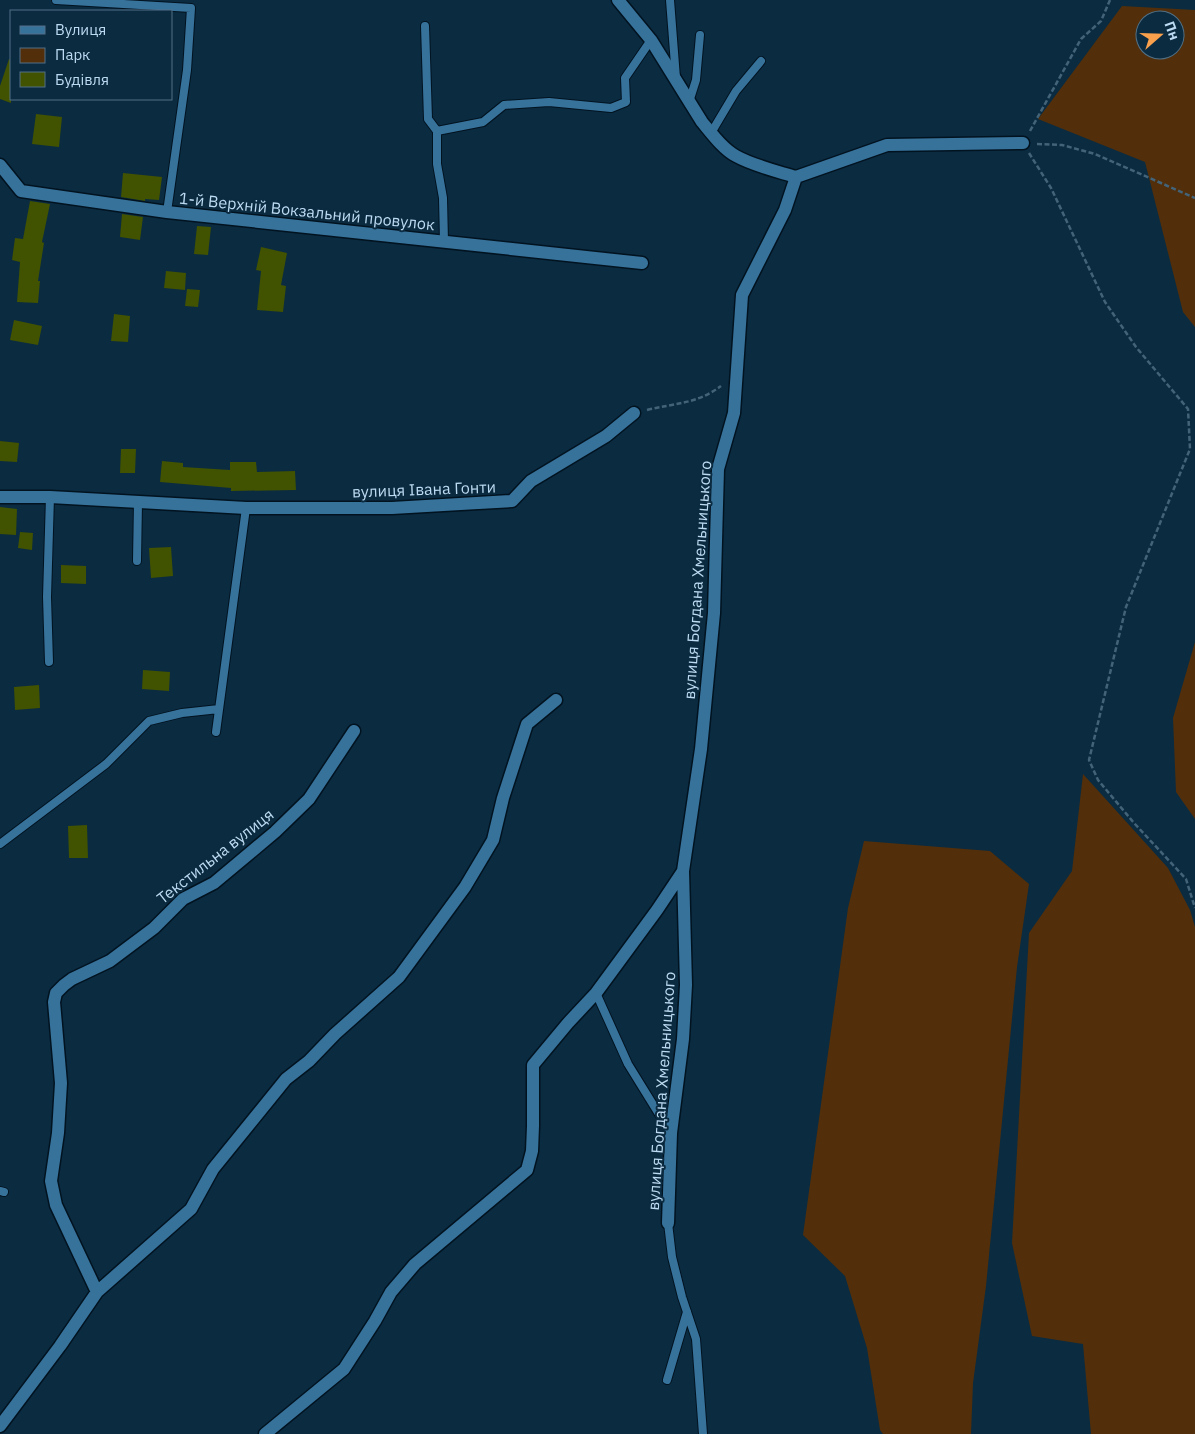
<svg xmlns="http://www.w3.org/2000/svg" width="1195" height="1434" viewBox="0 0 1195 1434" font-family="'IBM Plex Sans',sans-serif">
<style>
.green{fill:#522f0a;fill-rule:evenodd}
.building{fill:#415200}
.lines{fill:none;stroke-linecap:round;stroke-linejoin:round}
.service-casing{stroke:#021320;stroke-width:10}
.minor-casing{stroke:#021320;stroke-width:15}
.path{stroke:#436379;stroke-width:2.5;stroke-dasharray:5 2.5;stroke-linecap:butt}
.service{stroke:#37729b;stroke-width:8}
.minor{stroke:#37729b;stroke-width:12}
.labels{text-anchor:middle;stroke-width:4;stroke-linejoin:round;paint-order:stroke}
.street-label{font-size:16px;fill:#bcdaf1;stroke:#0b2b41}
</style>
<rect width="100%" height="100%" fill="#0b2b41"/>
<path class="green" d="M1122 6 1195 10V327L1183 312 1145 162 1038 119ZM1145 20H1175V50H1145Z
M1195 642V819L1176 792 1173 718Z
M1083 774 1168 868 1190 910 1195 927V1434H1091L1083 1344 1032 1336 1012 1243 1029 933 1072 871Z
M864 841 990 851 1029 884 1017 967 986 1286 973 1383 971 1434H883L880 1430 867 1348 845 1276 803 1235 848 908Z"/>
<path class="building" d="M9 59 11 60V103L0 99V86Z
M36 114 62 117 59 147 32 144Z
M123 173 162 177 159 200 145 199V201L121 197Z
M30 201 50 204 42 242 44 243 38 281H40L38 303 17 302 20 262 12 260 15 238 23 239Z
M122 214 143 217 140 240 120 237Z
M197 226 211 227 208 255 194 254Z
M261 247 287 253 281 285 286 286 283 312 257 310 261 271 256 270Z
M166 271 186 273 185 290 164 288Z
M187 289 200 290 198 307 185 306Z
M114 314 130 316 128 342 111 341Z
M14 320 42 326 38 345 10 340Z
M0 441 19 443 17 462 0 461Z
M121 449H136L135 473H120Z
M162 461 183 463V467L230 470V462H256L257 472 295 471 296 490 231 491V488L160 482Z
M0 507 17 509 16 535 0 534Z
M20 532 33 533 32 550 18 548Z
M171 547 173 576 151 578 149 548Z
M61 565 86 566V584L61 583Z
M143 670 170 672 169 691 142 689Z
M39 685 40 708 15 710 14 687Z
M87 825 88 858H69L68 826Z"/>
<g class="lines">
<g class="service-casing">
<path id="service" d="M56 0 191 8 187 70 167 212
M670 0 676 78
M425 26 428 119 437 131V164L443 198 444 242
M689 102 696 80 700 35
M437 131 483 122 504 105 549 102 611 108 626 102 625 78 651 40
M711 133 736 91 761 61
M137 561 138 502
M49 662 47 597 50 497
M216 732 246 508
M0 844 106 764 149 721 182 713 219 709
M596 993 628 1064 670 1132
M0 1191 4 1192
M668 1223 672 1257 682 1297 696 1339 703 1434
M667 1380 687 1312"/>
</g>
<g class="minor-casing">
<path id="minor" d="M618 0 651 40 702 122C712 134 723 149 736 156 754 166 776 171 796 177
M0 165 21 191 167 212 642 263
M0 497H50L246 508H392L512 501 531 481 606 436 634 413
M668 1223 671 1133 683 1039 686 985 683 871 701 749 714 613 718 469 734 413 742 295 785 210 796 177 887 145 1023 143
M97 1292 56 1205 51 1181 58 1133 61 1083 54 1002 56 993 64 985 72 979 110 961 154 928 183 899 214 883 275 832 309 799 354 731
M0 1426 60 1346 97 1292 191 1209 213 1169 286 1079 309 1061 335 1034 399 977 465 887 493 840 503 798 527 724 556 700
M265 1434 344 1369 375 1321 391 1292 415 1264 527 1170 532 1151 533 1126V1065L568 1023 596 993 657 910 683 871"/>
</g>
<path class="path" d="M1030 131 1081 39 1101 21 1110 0
M1037 144 1062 145 1095 154 1195 198
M1029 153 1051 188 1105 302 1136 347 1188 409 1190 449 1126 607 1089 760 1098 780 1134 823 1186 879 1195 908
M647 410C675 403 697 404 721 386"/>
<use href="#service" class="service"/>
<use href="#minor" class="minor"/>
</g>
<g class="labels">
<g class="street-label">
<text transform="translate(307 211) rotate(6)" y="6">1-й Верхній Вокзальний провулок</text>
<text transform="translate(424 489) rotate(-2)" y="6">вулиця Івана Гонти</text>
<text transform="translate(697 580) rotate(-86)" y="6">вулиця Богдана Хмельницького</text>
<text transform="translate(215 856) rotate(-38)" y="6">Текстильна вулиця</text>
<text transform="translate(661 1091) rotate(-86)" y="6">вулиця Богдана Хмельницького</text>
</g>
</g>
<rect x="10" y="10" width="162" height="90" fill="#0b2b41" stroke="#527187"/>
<rect x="20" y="26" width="25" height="8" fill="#37729b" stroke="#527187"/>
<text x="55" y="35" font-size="15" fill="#bcdaf1">Вулиця</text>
<rect x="20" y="48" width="25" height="15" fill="#522f0a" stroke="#527187"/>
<text x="55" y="60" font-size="15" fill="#bcdaf1">Парк</text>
<rect x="20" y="72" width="25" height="15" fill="#415200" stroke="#527187"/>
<text x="55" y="85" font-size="15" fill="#bcdaf1">Будівля</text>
<g transform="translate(1160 35) rotate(70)"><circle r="24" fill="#0b2b41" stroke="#527187"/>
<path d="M0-4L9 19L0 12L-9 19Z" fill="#f8a04b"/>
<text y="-8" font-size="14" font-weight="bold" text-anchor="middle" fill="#bcdaf1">Пн</text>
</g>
</svg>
